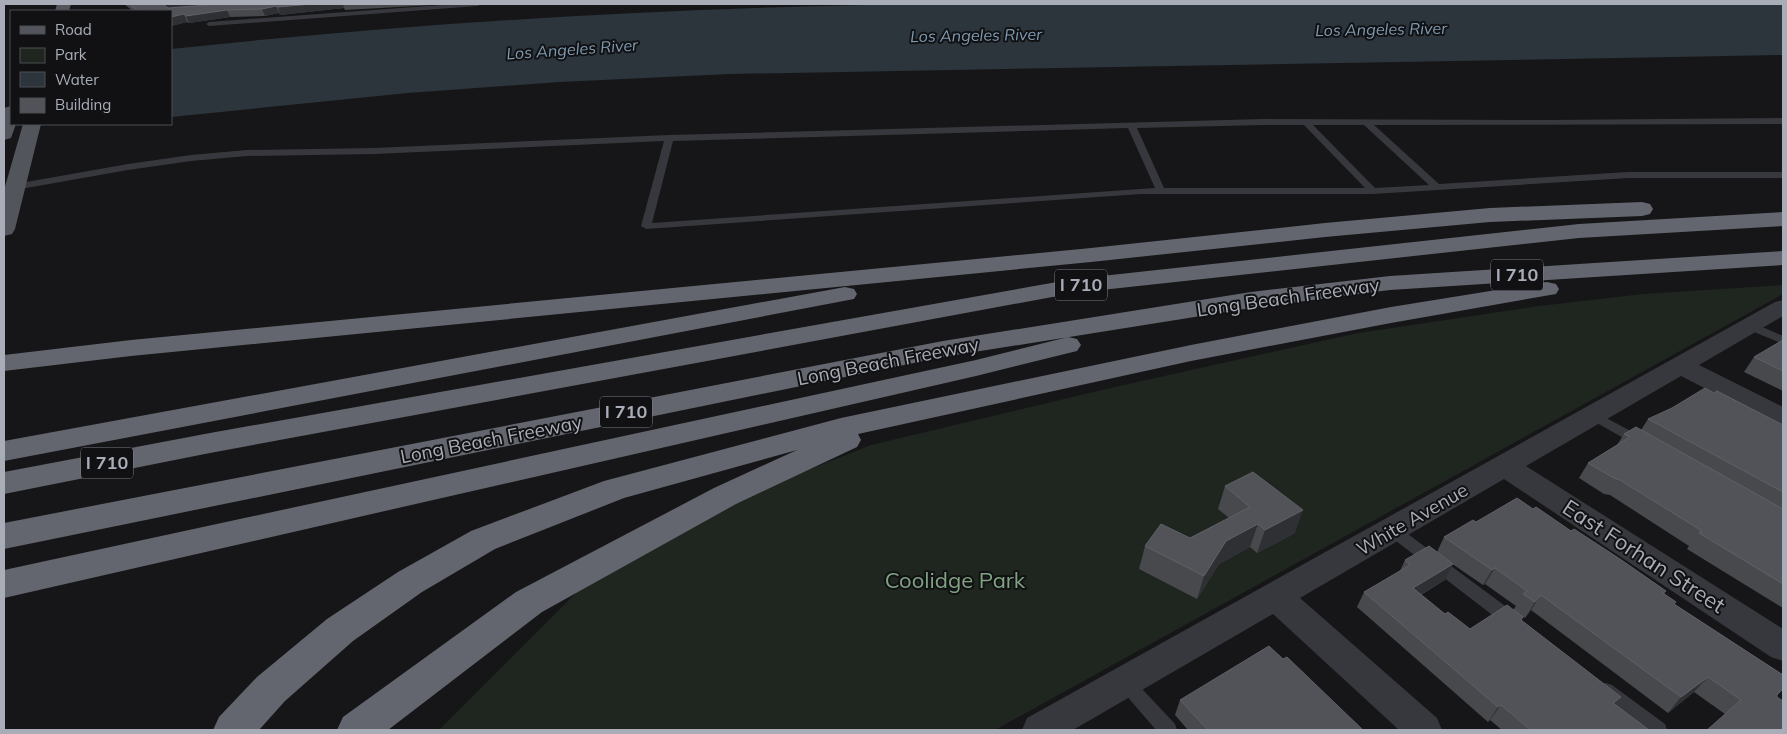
<svg xmlns="http://www.w3.org/2000/svg" width="1787" height="734" viewBox="0 0 1787 734" font-family="Mulish,sans-serif">
<style>
.green{fill:#1e261f}
.water{fill:#2c353c}
.pier{fill:#161618}
.lines{fill:none;stroke-linecap:round;stroke-linejoin:round}
.lane{fill:#37383d;fill-rule:evenodd}
.street{fill:#37383d;fill-rule:evenodd}
.primary{fill:#53555c;fill-rule:evenodd}
.highway{fill:#63666e;fill-rule:evenodd}
.wall{fill:#47494d;fill-rule:evenodd}
.shaded-wall{fill:#2f3033}
.building{fill:#525359;stroke:#5f6168}
.labels{text-anchor:middle;stroke-width:4;stroke-linejoin:round;paint-order:stroke}
.far-water-label{font-size:16px;font-style:italic;fill:#7f9bb3;stroke:#111113}
.shield{fill:#111113;stroke:#7b7e86;stroke-width:1}
.shield-label{font-size:18px;font-weight:bold;fill:#a8adb8}
.street-label{font-size:19px;fill:#a8adb8;stroke:#111113}
.near-street-label{font-size:22px;fill:#a8adb8;stroke:#111113}
.near-park-label{font-size:22px;fill:#7fa381;stroke:#111113}
</style>
<rect width="100%" height="100%" fill="#161618"/>
<path class="green" d="M1783 285V294L995 730H439L588 581 705 511 871 445 1106 389 1358 333 1539 306 1643 294Z"/>
<path class="water" d="M931 4H1783V55L729 74 560 82 408 93 171 117V49C424 22 677 7 931 4Z"/>
<path class="pier" d="M5 64H11V124H53L51 134 4 139Z"/>
<g class="lines">
<path class="lane" d="M455 4H481L478 6 209 26 206 24 209 22Z
M1263 119 1547 120 1783 118V124L1374 125 1439 184 1628 172H1783V178H1628L1373 194H1141L646 229 641 226 664 141 374 154 247 156 191 161 128 170 15 190 10 187 15 184 128 164 191 155 247 150 374 148 669 135ZM1263 125H1304L1365 188H1164L1137 128ZM1313 125H1364L1429 185 1375 188ZM1128 128 1155 188 652 223 673 141Z
M1751 322 1783 336V344L1747 329 1745 326Z
M1593 411 1644 438 1646 441 1644 444H1634L1588 418 1586 415 1588 412Z
M1392 524 1397 526 1516 614 1518 619 1516 624 1510 626 1504 624 1387 534 1384 530 1387 526Z
M1125 674 1131 677 1175 724 1177 730H1156L1119 687 1116 682 1119 677Z
M1606 683 1612 685 1665 724 1667 730H1644L1600 697 1597 691 1600 685Z"/>
<path class="street" d="M1783 300V316L1699 365 1783 407V427L1774 424 1681 376 1526 466 1783 629V661L1771 657 1504 479 1300 598 1437 718 1442 730H1399L1273 614 1073 730H1022L1027 718 1775 302Z"/>
<path class="primary" d="M57 4H71L69 11H55Z
M11 106V124H16L11 138 4 140V108Z
M23 124H41L15 229 12 234 4 236V190Z"/>
<path class="highway" d="M1642 202 1650 204 1653 209 1650 214 1642 216 1490 222 1325 237 1091 262 131 356 4 371V355L131 340 1091 248 1325 223 1490 208Z
M1783 212V226L1579 238 1074 293 210 453 4 494V472L210 433 1074 279 1579 224Z
M1783 251V265L1390 290 1251 308 943 357 4 549V523L943 341 1251 292 1390 276Z
M1547 282 1556 284 1559 289 1556 294 1391 323 1191 361 858 434 861 440 857 447 736 504 542 612 388 730H337L343 717 516 592 714 488 797 450 624 498 495 549 422 592 353 641 285 701 259 730H213L219 717 257 677 327 619 398 572 471 531 604 481 841 418 1191 345 1391 307Z
M845 287 854 289 857 294 854 299 4 461V441Z
M1068 337 1077 339 1081 345 1077 351 976 376 4 598V570L976 360Z"/>
</g>
<path class="wall" d="M124 4H451L345 10 344 8 280 15 279 13 265 16 230 17 189 23 187 22 171 26V11H133Z
M1783 340V391L1744 372 1754 357Z
M1648 419 1783 425V608L1687 549 1689 546 1610 495 1604 494 1579 478 1588 463 1617 445 1624 434 1641 430Z
M1225 486 1295 533 1257 553 1250 547 1219 564 1197 599 1139 569 1145 546 1190 538 1229 518 1218 509Z
M1533 509 1571 531 1666 591 1664 594 1674 604 1783 675 1725 714 1694 692 1668 713 1531 610 1525 618 1523 617 1521 620 1615 704 1649 730H1502L1490 720 1488 722 1357 607 1364 592 1400 571 1405 560 1437 552 1444 537 1476 522ZM1451 563 1483 585 1485 584 1516 606 1513 610 1470 629 1445 614 1421 595 1445 580Z
M1283 659 1363 730H1188L1175 715 1180 700Z"/>
<path class="shaded-wall" d="M163 4H223L168 9Z
M312 4H343L344 8 280 15 278 7Z
M276 6 279 13 265 16 262 9Z
M227 10 230 17 189 23 186 16Z
M184 14 187 22 171 26V17Z
M1303 510 1295 533 1257 553 1265 530Z
M1258 524 1250 547 1219 564 1197 599 1204 576 1226 541Z
M1453 564 1445 580 1405 604 1413 588Z
M1495 568 1485 584 1483 585 1492 570Z
M1541 595 1531 610 1525 618 1535 602Z
M1708 677 1694 692 1668 713 1681 697Z
M1501 705 1490 720 1488 722 1498 707Z"/>
<path class="building" d="M129 4H163L168 8 220 4H312L278 7 276 6 262 9 227 10 186 16 184 14 171 17V11H138Z
M1783 340V371L1754 357Z
M1705 388 1714 393 1717 391 1783 425V492L1648 419 1672 408Z
M1636 427 1783 509V584L1699 533 1702 531 1620 480 1614 478 1588 463 1630 437 1624 434Z
M1253 472 1303 510 1265 530 1258 524 1226 541 1204 576 1145 546 1161 524 1190 538 1250 507 1225 486Z
M1517 498 1533 509 1536 507 1571 531 1574 529 1620 559 1666 591 1663 593 1676 602 1674 604 1783 675V689L1777 695V697L1783 701V730H1707L1741 700 1708 677 1681 697 1541 595 1535 602 1523 594 1527 591 1495 568 1492 570 1444 537 1473 520 1476 522Z
M1429 546 1453 564 1413 588 1445 614 1448 612 1470 629 1507 605 1523 617 1521 620 1621 697 1613 703 1649 730H1531L1501 705 1498 707 1364 592 1410 565 1405 560Z
M1269 646 1283 659 1287 657 1363 730H1208L1180 700Z"/>
<g class="labels">
<g class="far-water-label">
<text transform="translate(1381 29) rotate(-1)" y="6">Los Angeles River</text>
<text transform="translate(976 35) rotate(-1)" y="6">Los Angeles River</text>
<text transform="translate(572 49) rotate(-4)" y="6">Los Angeles River</text>
</g>
<g class="shield">
<rect x="1491" y="259.5" width="52" height="31" rx="4"/>
<rect x="1055" y="269.5" width="52" height="31" rx="4"/>
<rect x="600" y="396.5" width="52" height="31" rx="4"/>
<rect x="81" y="447.5" width="52" height="31" rx="4"/>
</g>
<g class="shield-label">
<text x="1517" y="281">I 710</text>
<text x="1081" y="291">I 710</text>
<text x="626" y="418">I 710</text>
<text x="107" y="469">I 710</text>
</g>
<g class="street-label">
<text transform="translate(1288 297) rotate(-8)" y="7">Long Beach Freeway</text>
<text transform="translate(888 361) rotate(-11)" y="7">Long Beach Freeway</text>
<text transform="translate(491 439) rotate(-11)" y="7">Long Beach Freeway</text>
<text transform="translate(1412 519) rotate(-30)" y="7">White Avenue</text>
</g>
<g class="near-street-label">
<text transform="translate(1644 556) rotate(33)" y="8">East Forhan Street</text>
</g>
<g class="near-park-label">
<text x="955" y="588">Coolidge Park</text>
</g>
</g>
<rect width="1787" height="734" fill="none" stroke="#a8adb8" stroke-width="10"/>
<rect x="10" y="10" width="162" height="115" fill="#111113" stroke="#4d4f55"/>
<rect x="20" y="26" width="25" height="8" fill="#53555c" stroke="#4d4f55"/>
<text x="55" y="35" font-size="15" fill="#a8adb8">Road</text>
<rect x="20" y="48" width="25" height="15" fill="#1e261f" stroke="#4d4f55"/>
<text x="55" y="60" font-size="15" fill="#a8adb8">Park</text>
<rect x="20" y="72" width="25" height="15" fill="#2c353c" stroke="#4d4f55"/>
<text x="55" y="85" font-size="15" fill="#a8adb8">Water</text>
<rect x="20" y="98" width="25" height="15" fill="#525359" stroke="#4d4f55"/>
<text x="55" y="110" font-size="15" fill="#a8adb8">Building</text>
</svg>
